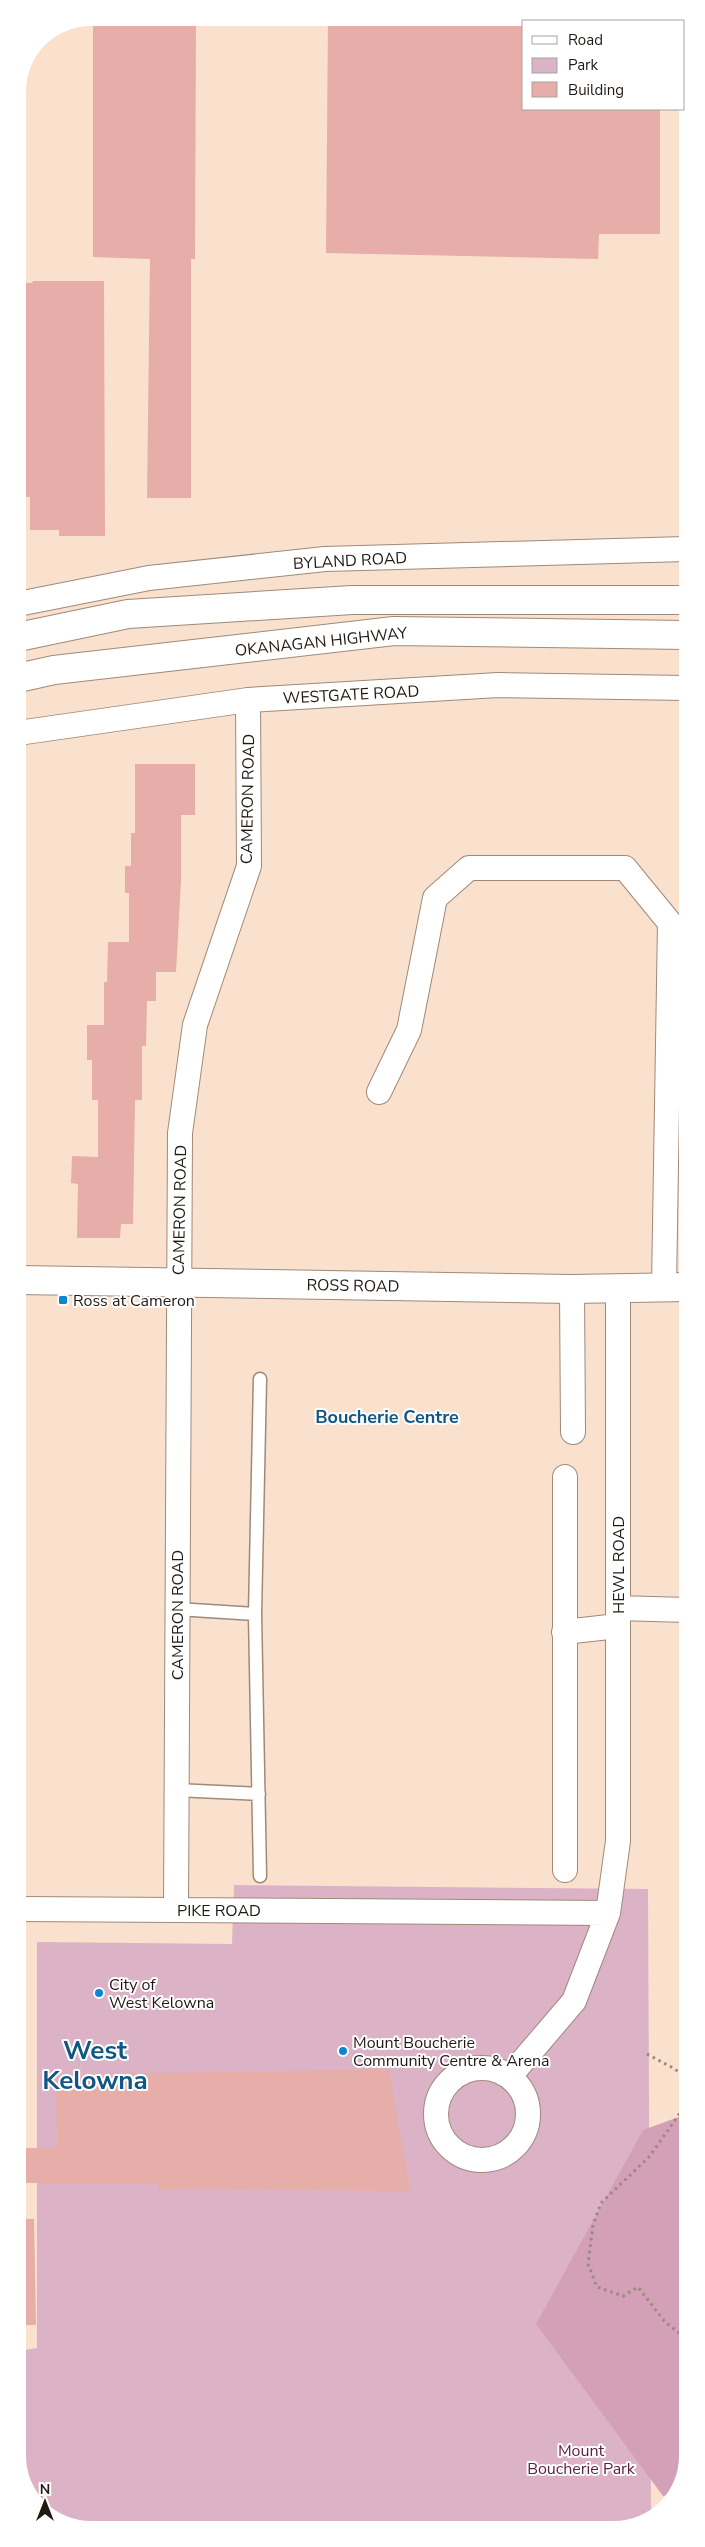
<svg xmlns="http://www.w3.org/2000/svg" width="705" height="2547" viewBox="0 0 705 2547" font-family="'Nunito Sans',sans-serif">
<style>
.green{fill:#dcb3c6}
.forest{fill:#d3a0b8}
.building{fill:#e6ada9}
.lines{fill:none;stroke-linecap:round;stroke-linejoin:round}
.lane-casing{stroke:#a08978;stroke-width:15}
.street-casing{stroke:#a08978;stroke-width:26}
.secondary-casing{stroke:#a08978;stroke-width:30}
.highway-casing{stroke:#a08978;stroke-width:30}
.path{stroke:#9b897c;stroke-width:3;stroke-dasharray:2.5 4;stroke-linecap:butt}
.lane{stroke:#fff;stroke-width:12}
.street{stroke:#fff;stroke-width:24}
.secondary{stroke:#fff;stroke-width:28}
.highway{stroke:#fff;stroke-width:28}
.poi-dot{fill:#0e86ce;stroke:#fff;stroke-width:2}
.labels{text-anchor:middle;stroke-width:4;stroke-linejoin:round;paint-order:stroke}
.street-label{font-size:16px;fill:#221913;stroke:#fff}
.poi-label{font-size:16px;fill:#221913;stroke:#fff;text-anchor:start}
.park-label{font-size:16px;fill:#5d2143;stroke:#fff}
.neighbourhood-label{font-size:18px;font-weight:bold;fill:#115685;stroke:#fff}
.town-label{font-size:26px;font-weight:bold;fill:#115685;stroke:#fff}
</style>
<rect width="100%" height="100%" fill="#fae1ce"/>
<path class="green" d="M234 1885 648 1889 651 2514 628 2528 86 2529 42 2511 19 2470V2351L37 2348V1942L232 1944Z"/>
<path class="forest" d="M687 2114V2456L674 2494 663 2496 536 2324 643 2130Z"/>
<path class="building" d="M93 18H196L195 259H191V498H147L150 259 93 257Z
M328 18H524V109H660V234H599L598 259 326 253Z
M33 281H104L105 536H59V530H30V497H18V283H32Z
M135 764H195V815H181V881L176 972H156V1001H147L146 1046H142V1100H135L133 1224H121L120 1238H77L78 1184 71 1183 72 1156 98 1157V1100H92V1060H87V1025H104V982H107L108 942H129V893H125V866H131V833H135Z
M389 2069 410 2191 158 2189V2183H19V2148H57L56 2075Z
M19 2219H34L36 2325H19Z"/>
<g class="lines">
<g class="lane-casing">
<path id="lane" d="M177 1609 255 1614 260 1379
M255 1614 260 1876
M176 1790 259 1794"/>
</g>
<g class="street-casing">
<path id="street" d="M18 604 149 578 325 559 686 549
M18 733 248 700 498 685 686 688
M379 1092 409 1030 435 898 469 868H625L670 923 664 1287
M572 1289 573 1432
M618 1608 687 1610
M564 1632 618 1626
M565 1870V1477
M19 1909 608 1913
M176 1910 180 1133 195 1025 249 866 248 700
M436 2114a46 46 0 1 1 92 0a46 46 0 1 1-92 0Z
M510 2076 574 2001 608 1913 618 1841V1289"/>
</g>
<g class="secondary-casing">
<path id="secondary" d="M18 1280 572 1289 687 1287"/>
</g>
<g class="highway-casing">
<path id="highway" d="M18 637 128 614 352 600H686
M18 678 54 670 394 631 686 635"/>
</g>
<path class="path" d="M647 2054 675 2069 687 2080
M687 2103 649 2157 601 2203 593 2225 588 2264 597 2287 623 2296 638 2287 665 2322 687 2339"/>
<use href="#lane" class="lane"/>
<use href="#street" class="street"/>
<use href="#secondary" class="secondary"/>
<use href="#highway" class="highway"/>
</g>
<g class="poi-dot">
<rect x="58" y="1295" width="10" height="10" rx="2.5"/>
<circle cx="99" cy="1993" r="5"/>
<circle cx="343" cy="2051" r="5"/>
</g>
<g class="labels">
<g class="street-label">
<text transform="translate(350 560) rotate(-3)" y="6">BYLAND ROAD</text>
<text transform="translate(321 641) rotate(-6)" y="6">OKANAGAN HIGHWAY</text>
<text transform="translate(351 694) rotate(-3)" y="6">WESTGATE ROAD</text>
<text transform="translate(247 799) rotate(-89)" y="6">CAMERON ROAD</text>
<text transform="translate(179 1210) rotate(-89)" y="6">CAMERON ROAD</text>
<text transform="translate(353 1285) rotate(1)" y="6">ROSS ROAD</text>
<text transform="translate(618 1565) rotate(-90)" y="6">HEWL ROAD</text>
<text transform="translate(177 1615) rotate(-90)" y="6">CAMERON ROAD</text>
<text x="219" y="1916">PIKE ROAD</text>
</g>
<g class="poi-label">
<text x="73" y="1306">Ross at Cameron</text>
<text x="109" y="1990">City of<tspan x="109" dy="18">West Kelowna</tspan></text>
<text x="353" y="2048">Mount Boucherie<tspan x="353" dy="18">Community Centre &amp; Arena</tspan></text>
</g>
<g class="park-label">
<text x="581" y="2456">Mount<tspan x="581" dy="18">Boucherie Park</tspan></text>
</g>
<g class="neighbourhood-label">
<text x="387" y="1423">Boucherie Centre</text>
</g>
<g class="town-label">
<text x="95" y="2059">West<tspan x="95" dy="30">Kelowna</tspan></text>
</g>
</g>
<path d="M0 0H705V2547H0ZM91 26H614A65 65 0 0 1 679 91V2456A65 65 0 0 1 614 2521H91A65 65 0 0 1 26 2456V91A65 65 0 0 1 91 26Z" fill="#fff" fill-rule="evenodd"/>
<rect x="522" y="20" width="162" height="90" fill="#ffffff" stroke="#a7a3a1"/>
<rect x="532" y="36" width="25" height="8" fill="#ffffff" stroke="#a7a3a1"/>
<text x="568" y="45" font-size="15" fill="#221913">Road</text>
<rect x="532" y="58" width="25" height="15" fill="#dcb3c6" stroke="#a7a3a1"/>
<text x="568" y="70" font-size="15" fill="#221913">Park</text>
<rect x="532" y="82" width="25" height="15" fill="#e6ada9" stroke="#a7a3a1"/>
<text x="568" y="95" font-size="15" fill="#221913">Building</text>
<g transform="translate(45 2502)" stroke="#ffffff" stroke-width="4" paint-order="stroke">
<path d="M0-4L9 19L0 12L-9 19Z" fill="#221913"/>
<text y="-8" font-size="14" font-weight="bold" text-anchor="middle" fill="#221913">N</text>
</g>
</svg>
